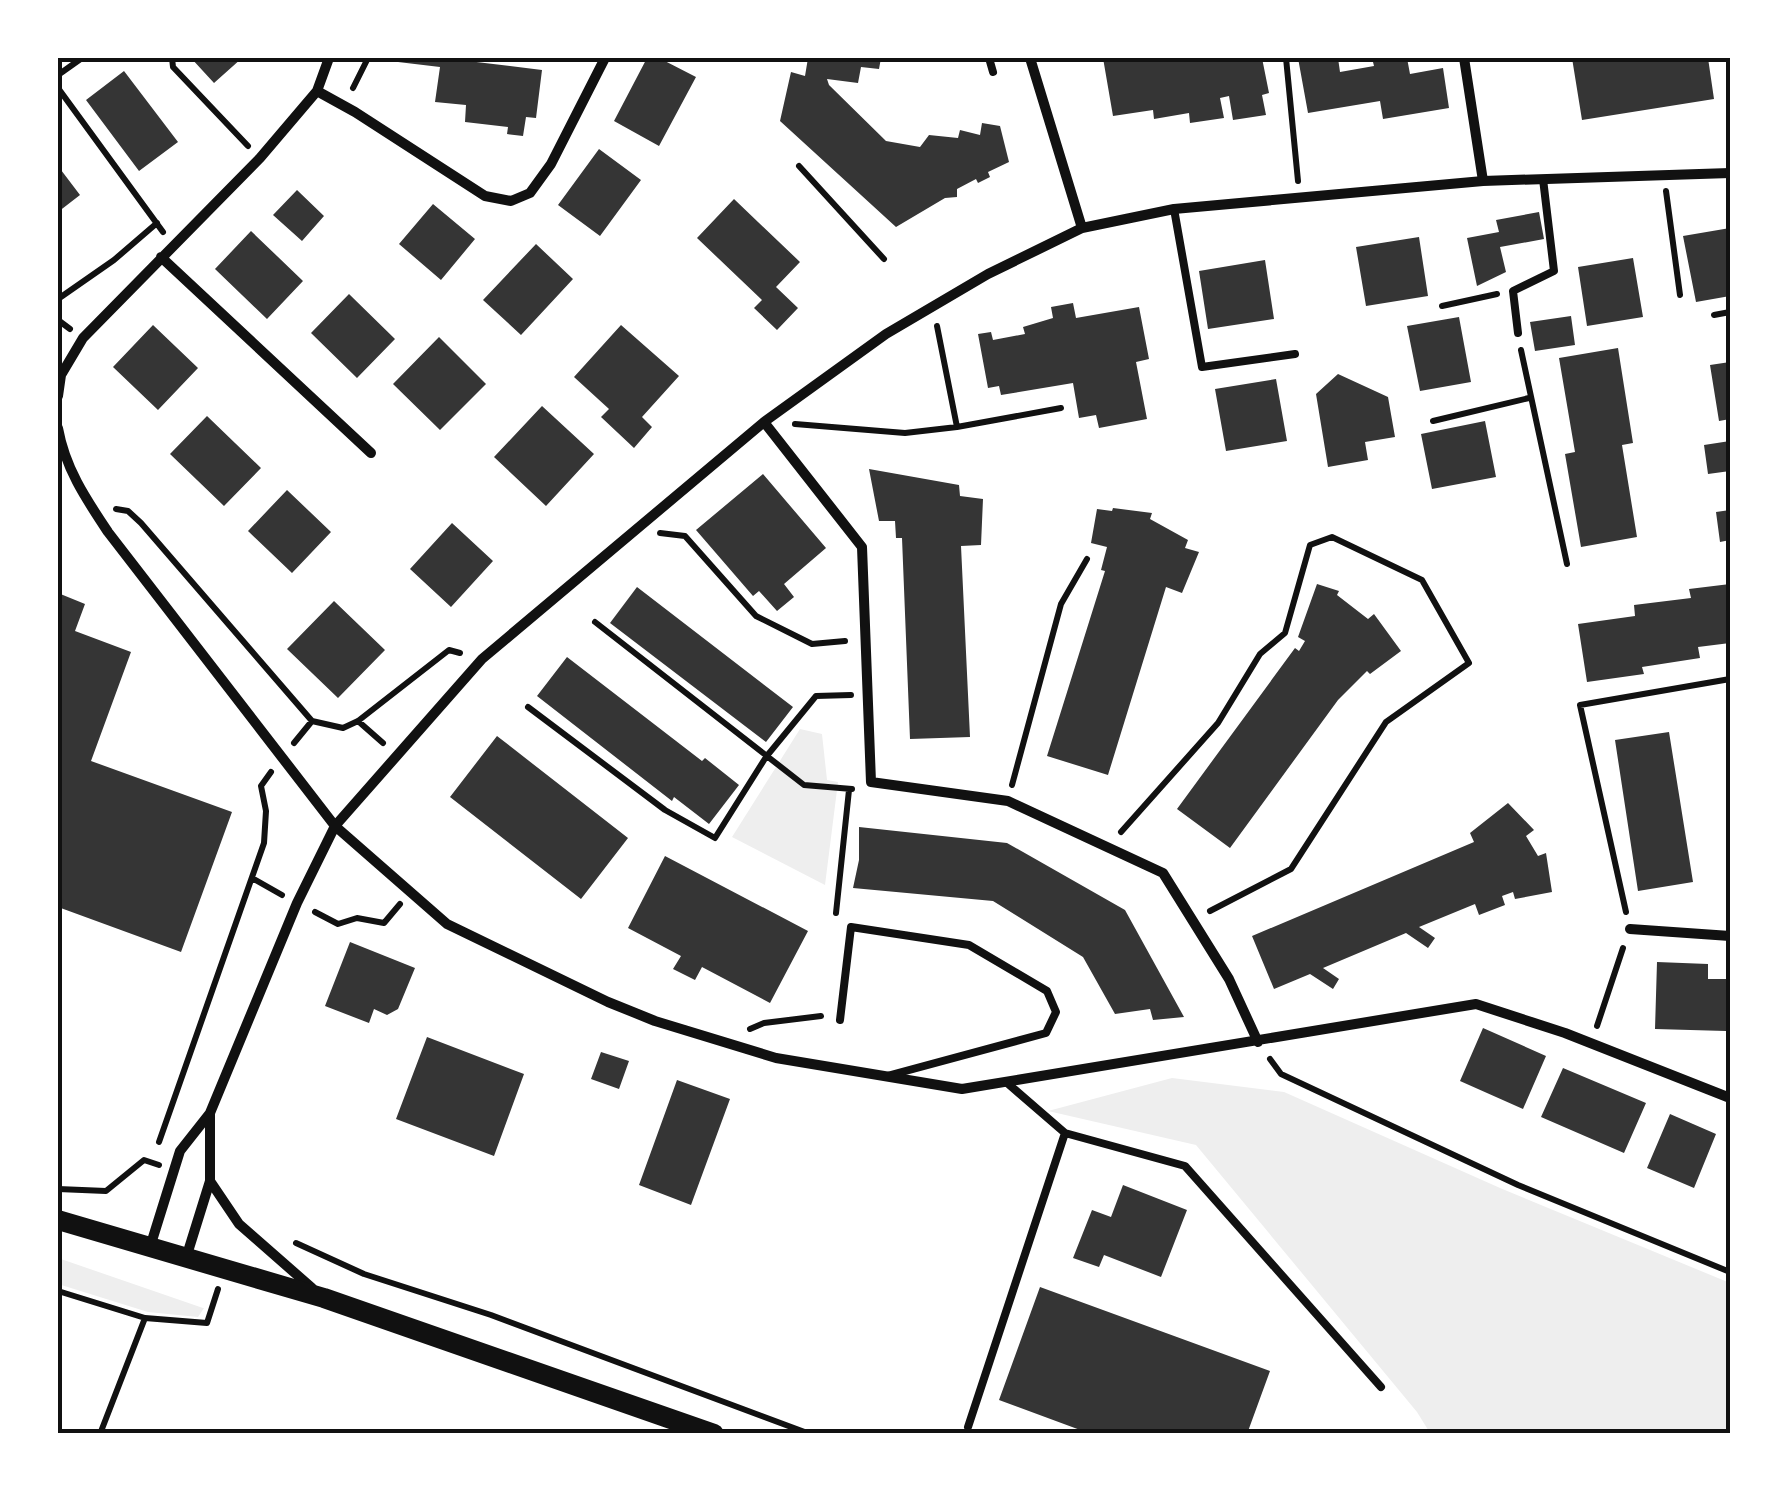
<svg xmlns="http://www.w3.org/2000/svg" width="1788" height="1491" viewBox="0 0 1788 1491" font-family="'Public Sans',sans-serif">
<style>
.green{fill:#eee}
.building{fill:#353535}
.lines{fill:none;stroke-linecap:round;stroke-linejoin:round}
.path{stroke:#111;stroke-width:6}
.service{stroke:#111;stroke-width:8}
.minor{stroke:#111;stroke-width:10}
.secondary{stroke:#111;stroke-width:20}
.neatline{fill:none;stroke:#111;stroke-width:4}
</style>
<rect width="100%" height="100%" fill="#fff"/>
<path class="green" d="M800 729 822 734 827 780 838 782 825 885 732 837Z
M1172 1078 1284 1092 1500 1188 1730 1283V1433H1430L1417 1412 1196 1145 1048 1111Z
M58 1258 203 1308H204L198 1317 148 1312 58 1284Z"/>
<path class="building" d="M191 58H242L214 83Z
M398 58H468V61L542 70 536 118 526 117 523 136 507 134 508 127 465 122 466 105 435 102 440 67 398 62Z
M647 58H659L696 77 659 146 614 121Z
M808 58H881L879 69 861 67 858 83 827 79 829 85 886 141 920 147 929 135 958 138 960 130 980 135 982 123 1000 126 1009 162 988 172 990 177 978 183 976 179 957 189V197L945 198 896 227 780 121 791 72 805 76Z
M1103 58H1262L1269 93 1262 95 1266 115 1233 120 1229 96 1220 98 1224 118 1190 123 1189 113 1154 119 1153 110 1113 116Z
M1298 58H1338L1340 72 1374 66 1372 58H1407L1410 74 1443 68 1449 108 1383 119 1380 101 1308 113Z
M1572 58H1708L1714 99 1582 120Z
M124 71 178 142 139 171 86 100Z
M599 149 641 180 600 236 558 205Z
M58 166 80 195 58 212Z
M297 190 324 216 302 241 273 215Z
M734 199 800 262 776 287 798 308 777 330 754 308 762 300 697 238Z
M433 204 475 239 441 280 399 244Z
M1539 212 1544 239 1500 247 1506 272 1477 286 1467 238 1499 232 1496 220Z
M1730 228V296L1696 302 1683 236Z
M251 231 303 281 267 319 215 269Z
M1419 237 1428 296 1366 306 1356 247Z
M536 244 573 279 521 335 483 300Z
M1633 258 1643 317 1587 326 1578 267Z
M1265 260 1274 319 1208 329 1199 271Z
M349 294 395 339 357 378 311 333Z
M1073 303 1076 318 1139 307 1149 359 1136 362 1147 419 1099 428 1096 415 1079 418 1073 383 1001 395 999 386 988 388 978 334 991 332 993 340 1025 334 1023 327 1053 318 1051 307Z
M1571 316 1575 345 1535 351 1530 322Z
M1459 317 1471 382 1420 391 1407 326Z
M153 325 198 368 158 410 113 367Z
M621 325 679 376 642 417 652 427 634 448 601 417 609 409 574 377Z
M439 337 486 384 440 430 393 384Z
M1618 348 1633 443 1622 445 1637 537 1581 547 1565 454 1575 452 1559 358Z
M1730 362V419L1719 421 1710 365Z
M1338 374 1388 397 1395 437 1365 442 1368 460 1328 467 1316 394Z
M1276 379 1287 441 1226 451 1215 389Z
M542 406 594 454 546 506 494 457Z
M207 416 261 468 224 506 170 454Z
M1485 421 1496 477 1432 489 1421 434Z
M1730 441V471L1708 474 1704 445Z
M869 469 959 485 960 496 983 499 981 545 961 546 970 737 910 739 902 538H896L895 521H879Z
M763 474 826 548 784 584 794 597 777 611 759 591 753 596 696 530Z
M287 490 331 532 292 573 248 531Z
M1113 508 1152 513 1150 519 1188 540 1185 548 1199 552 1182 593 1166 587 1108 775 1047 756 1105 571 1101 570 1107 547 1091 543 1097 509 1112 511Z
M1730 510V540L1720 542 1716 512Z
M452 523 493 561 451 607 410 569Z
M1317 584 1339 591 1337 595 1368 619 1374 614 1401 651 1370 674 1367 671 1338 700 1230 848 1177 809 1295 648 1299 651 1305 641 1298 637Z
M1730 584V643L1698 647 1700 658 1642 667 1644 674 1587 682 1578 624 1635 616 1634 605 1691 598 1689 589Z
M637 587 793 707 766 742 610 623Z
M58 593 85 604 75 631 131 652 91 761 232 812 181 952 58 907Z
M334 601 385 650 338 698 287 649Z
M567 657 702 761 705 758 739 785 709 824 674 797 672 801 537 696Z
M1669 732 1693 882 1638 891 1615 740Z
M497 736 628 838 581 899 450 797Z
M1508 803 1534 830 1526 836 1538 856 1546 853 1552 892 1515 899 1513 892 1502 896 1505 905 1479 915 1475 904 1419 927 1435 938 1428 948 1406 933 1323 968 1339 979 1333 989 1310 974 1274 989 1252 936 1474 842 1470 833Z
M859 827 1007 843 1125 910 1184 1017 1153 1020 1150 1009 1115 1014 1083 957 993 901 853 888 859 860Z
M665 856 808 931 770 1003 702 967 695 980 673 969 681 956 628 928Z
M350 942 415 968 398 1009 387 1015 374 1009 369 1023 325 1006Z
M1657 962 1708 964V979H1728L1726 1031 1655 1029Z
M1483 1028 1546 1056 1523 1109 1460 1081Z
M427 1037 524 1074 494 1156 396 1119Z
M601 1052 629 1061 619 1089 591 1079Z
M1563 1068 1646 1103 1624 1153 1541 1117Z
M677 1080 730 1099 691 1205 639 1185Z
M1670 1114 1716 1134 1694 1188 1647 1168Z
M1123 1185 1187 1210 1161 1277 1104 1255 1099 1267 1073 1258 1092 1210 1111 1217Z
M1040 1287 1270 1371 1247 1434H1091L999 1400Z"/>
<g class="lines">
<path class="path" d="M172 58 173 67 248 146
M1286 58 1298 181
M58 75 82 58
M58 88 163 232
M353 88 368 58
M799 166 884 259
M1666 191 1680 295
M58 299 114 260 157 223
M1442 306 1497 294
M1714 315 1730 312
M58 320 70 329
M937 326 957 427 1061 408
M1521 350 1567 564
M1433 421 1529 398
M795 424 905 433 957 427
M116 509 128 511 141 523 312 721
M660 533 685 536 756 616 812 644 845 641
M595 622 804 785 852 789
M528 707 665 810 715 838 766 757 816 696 851 695
M358 721 383 743
M294 743 312 721 343 728 358 721 449 650 460 653
M1012 785 1061 604 1087 559
M1121 832 1218 723 1260 654 1285 633 1310 545 1332 537 1422 580 1469 663 1386 722 1291 869 1210 911
M252 878 282 895
M315 912 338 924 357 918 384 923 400 904
M1626 912 1580 705 1730 679
M836 913 849 790
M1597 1026 1623 948
M750 1029 764 1023 821 1016
M1270 1059 1281 1074 1518 1185 1730 1272
M159 1142 264 843 266 811 261 786 271 772
M58 1189 106 1191 144 1160 159 1165
M296 1243 364 1274 491 1315 810 1434
M58 1291 145 1318 207 1323 218 1289
M100 1434 145 1318"/>
<path class="service" d="M989 58 993 72
M1174 209 1202 367 1295 354
M1518 333 1513 291 1554 271 1543 179
M840 1020 851 927 969 945 1047 991 1056 1012 1046 1033 887 1076
M1006 1082 1065 1133 1185 1166 1381 1387
M968 1427 1065 1133"/>
<path class="minor" d="M1030 58 1082 228
M1464 58 1483 181
M317 91 355 112 485 196 511 201 530 193 551 164 605 58
M161 257 371 453
M58 396 61 375 83 338 260 158 317 91 329 58
M764 422 862 547 871 782 1008 801 1163 873 1229 979 1258 1042
M58 428C65 468 86 499 108 532L335 826 447 924 608 1002 655 1021 776 1058 962 1089 1476 1004 1565 1033 1730 1098
M1630 929 1730 936
M210 1181 239 1224 312 1288
M150 1247 180 1151 210 1113 297 903 335 826 482 659 764 422 886 334 988 274 1082 228 1174 209 1483 181 1730 173
M186 1258 210 1181V1113"/>
<path class="secondary" d="M58 1220 324 1298 714 1434"/>
</g>
<rect width="1788" height="1491" fill="none" stroke="#ffffff" stroke-width="120"/>
<rect x="60" y="60" width="1668" height="1371" class="neatline"/>
</svg>
